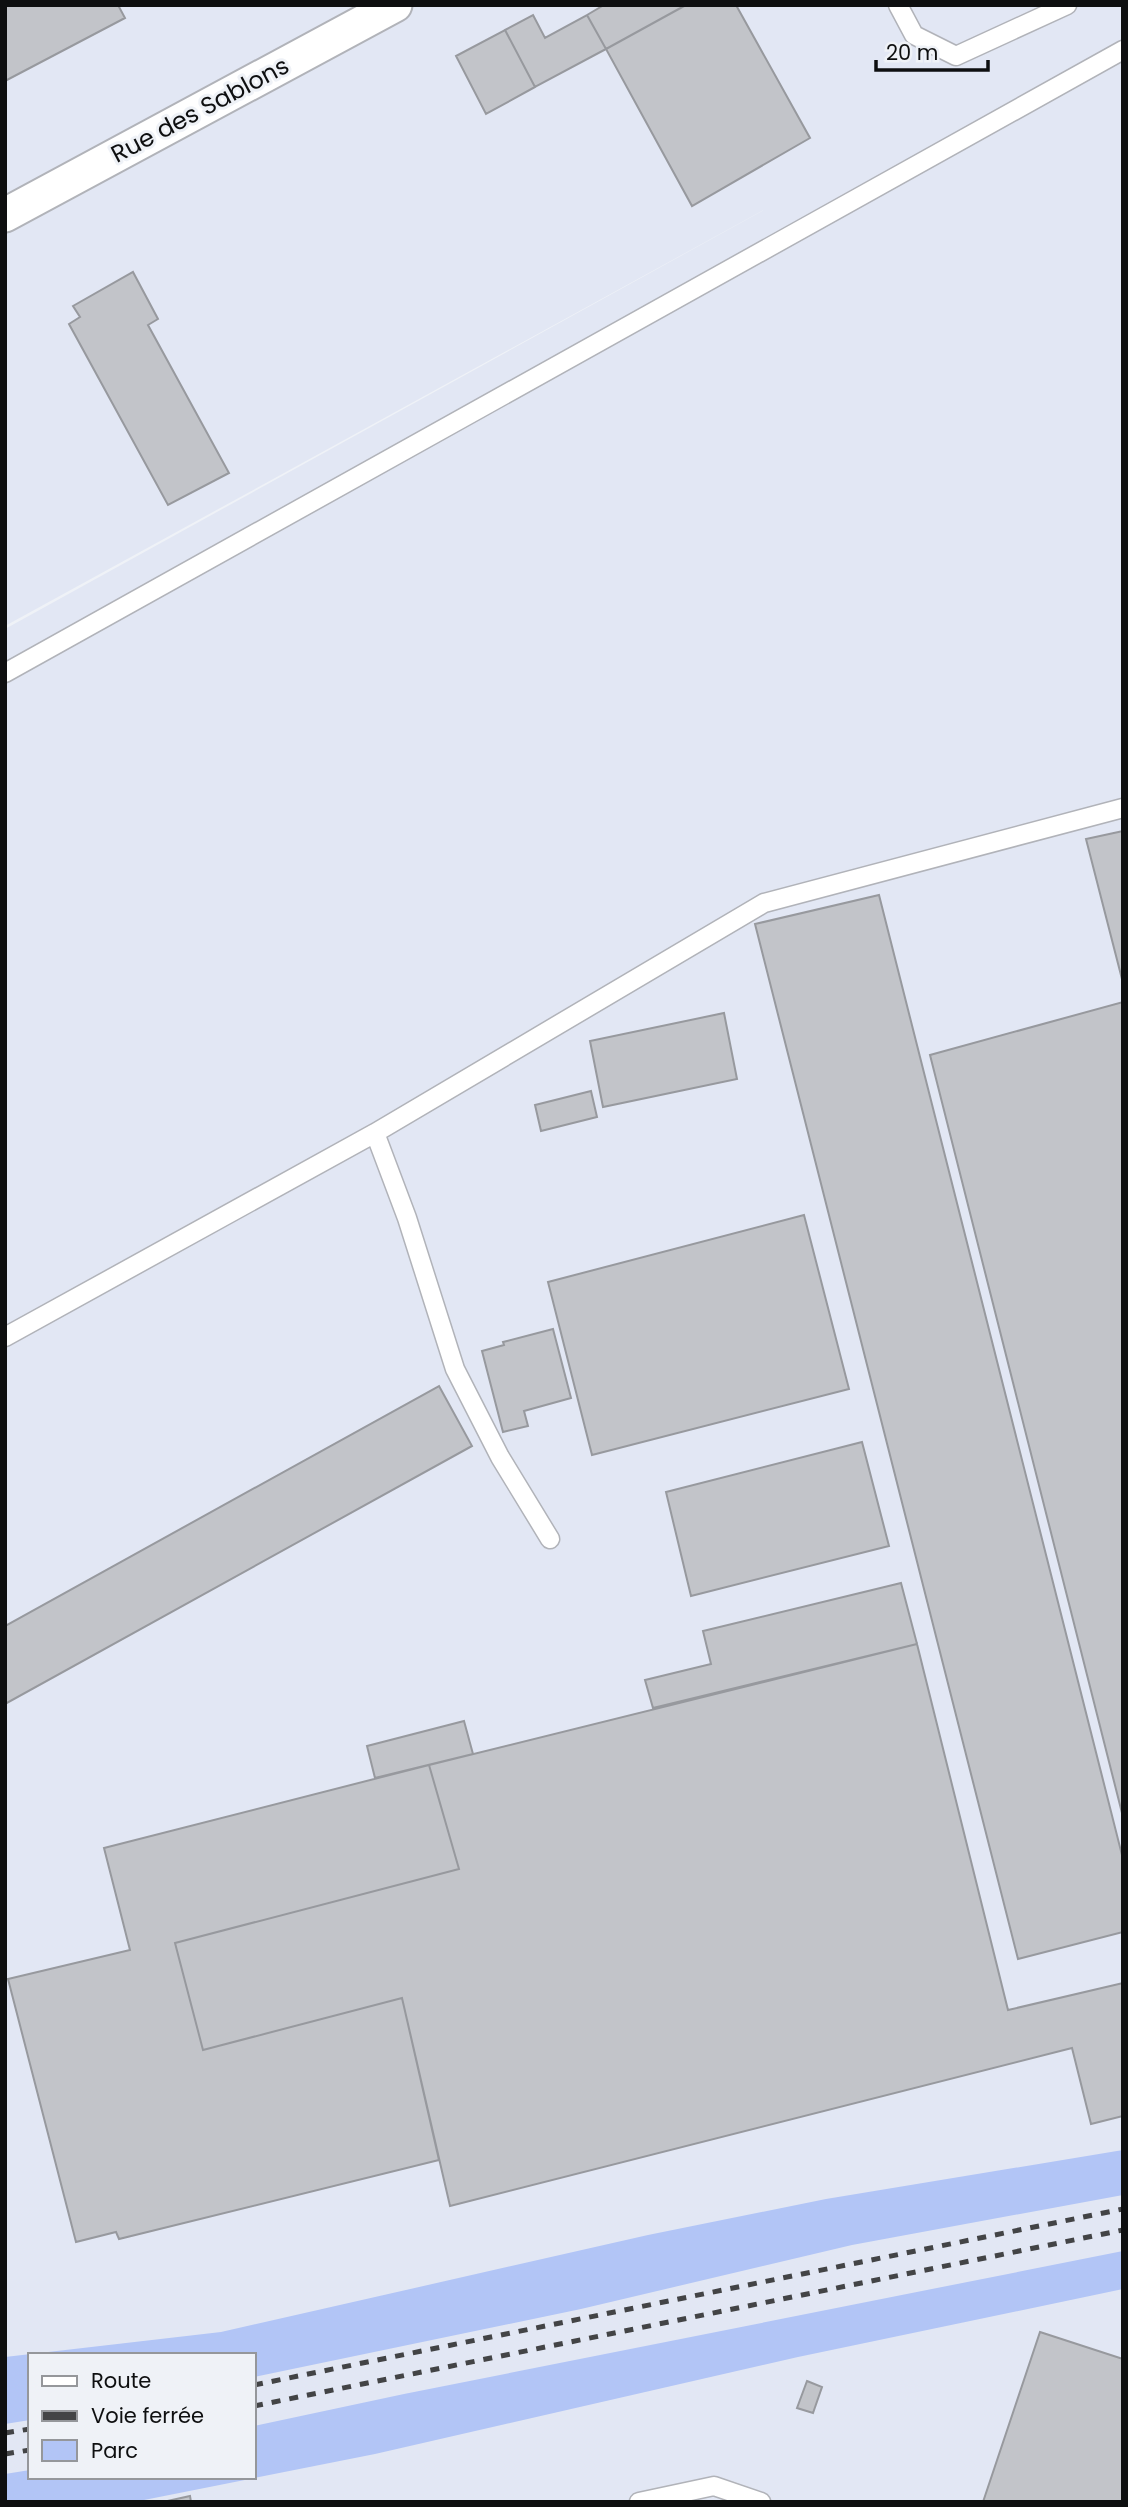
<svg xmlns="http://www.w3.org/2000/svg" width="1128" height="2507" viewBox="0 0 1128 2507" font-family="Poppins,sans-serif">
<style>
.built{fill:#e2e7f4;fill-rule:evenodd}
.green{fill:#b2c5f6}
.building{fill:#c2c4c9;stroke:#97999e;stroke-width:2}
.lines{fill:none;stroke-linecap:round;stroke-linejoin:round}
.service-casing{stroke:#b1b3b9;stroke-width:21}
.minor-casing{stroke:#b1b3b9;stroke-width:37}
.service{stroke:#fff;stroke-width:18}
.minor{stroke:#fff;stroke-width:33}
.rail{stroke:#434446;stroke-width:5;stroke-dasharray:9 9;stroke-linecap:butt}
.labels{text-anchor:middle;stroke-width:6;stroke-linejoin:round;paint-order:stroke}
.street-label{font-size:24px;fill:#0e0f10;stroke:#eff2f7}
</style>
<rect width="100%" height="100%" fill="#eff2f7"/>
<path class="built" d="M5 5H1123V2502H5V629L802 189 5 626ZM30 2355H254V2477H30Z"/>
<path class="green" d="M1123 2150V2195L852 2245 581 2309 254 2377V2355H30V2420L5 2424V2357L221 2332 648 2235 826 2199Z
M1123 2251V2289L798 2357 375 2454 134 2502H5V2474L30 2470V2477H254V2426L404 2394Z"/>
<path class="building" d="M5 5H118L125 18 5 81Z
M604 5H686L606 49 587 15Z
M686 5H736L810 138 692 206 606 49Z
M533 15 545 38 587 15 606 49 535 87 505 30Z
M505 30 535 87 486 114 456 56Z
M133 272 158 319 148 325 229 473 168 505 69 324 80 317 73 306Z
M1123 831V983L1086 839Z
M879 895 1123 1859V1932L1018 1959 755 924Z
M1123 1002V1817L930 1055Z
M724 1013 737 1079 603 1107 590 1041Z
M591 1091 597 1117 541 1131 535 1105Z
M804 1215 849 1389 592 1455 548 1282Z
M553 1329 571 1398 524 1411 528 1426 503 1432 482 1351 504 1345 503 1342Z
M439 1386 472 1446 5 1704V1626Z
M862 1442 889 1546 691 1596 666 1492Z
M901 1583 917 1644 653 1708 645 1680 711 1664 703 1631Z
M917 1644 1008 2010 1123 1983V2116L1091 2124 1072 2048 450 2206 402 1998 203 2050 175 1943 459 1869 429 1765Z
M464 1721 473 1754 375 1778 367 1746Z
M429 1765 459 1869 175 1943 203 2050 402 1998 439 2160 119 2239 116 2232 76 2242 8 1979 130 1950 104 1848Z
M1040 2332 1123 2359V2502H983Z
M807 2381 822 2387 813 2413 797 2408Z
M190 2496 191 2502H163Z"/>
<g class="lines">
<g class="service-casing">
<path id="service" d="M898 5 914 35 956 56 1067 5
M5 673 1123 50
M5 1337 375 1133
M550 1539 500 1457 455 1369 407 1218 375 1133 764 903 1123 808
M639 2502 714 2486 761 2502"/>
</g>
<g class="minor-casing">
<path id="minor" d="M5 215 395 5"/>
</g>
<use href="#service" class="service"/>
<use href="#minor" class="minor"/>
<path class="rail" d="M254 2385 1123 2209
M254 2406 1123 2230
M5 2433 30 2429
M5 2454 30 2450"/>
</g>
<g class="labels">
<g class="street-label">
<text transform="translate(200 110) rotate(-28)" y="8">Rue des Sablons</text>
</g>
</g>
<rect width="1128" height="2507" fill="none" stroke="#0e0f10" stroke-width="14"/>
<rect x="28" y="2353" width="228" height="126" fill="#eff2f7" stroke="#95979b" stroke-width="2"/>
<rect x="42" y="2376" width="35" height="10" fill="#ffffff" stroke="#95979b" stroke-width="2"/>
<text x="91" y="2388" font-size="21" fill="#0e0f10">Route</text>
<rect x="42" y="2411" width="35" height="10" fill="#434446" stroke="#95979b" stroke-width="2"/>
<text x="91" y="2423" font-size="21" fill="#0e0f10">Voie ferrée</text>
<rect x="42" y="2440" width="35" height="21" fill="#b2c5f6" stroke="#95979b" stroke-width="2"/>
<text x="91" y="2458" font-size="21" fill="#0e0f10">Parc</text>
<path d="M876 60v10h112v-10" fill="none" stroke="#0e0f10" stroke-width="3.5"/>
<text x="886" y="60" font-size="21" fill="#0e0f10" stroke="#eff2f7" stroke-width="5" paint-order="stroke">20 m</text>
</svg>
